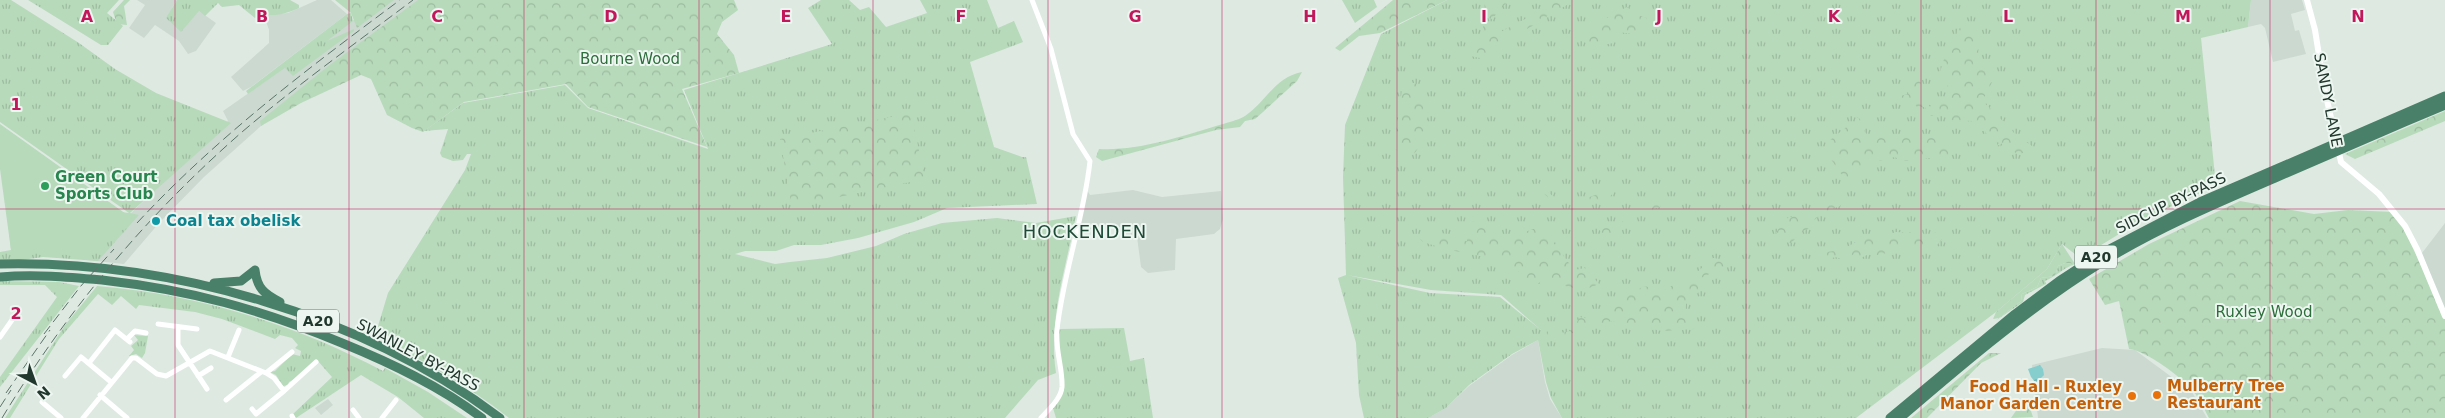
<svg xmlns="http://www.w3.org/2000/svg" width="2445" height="418" viewBox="0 0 2445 418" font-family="'DejaVu Sans',sans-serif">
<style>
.built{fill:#ccd9d1}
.grass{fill:url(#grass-tufts);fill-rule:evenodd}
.forest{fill:url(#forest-crowns)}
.garden{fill:#b7daba}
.water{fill:url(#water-ripples)}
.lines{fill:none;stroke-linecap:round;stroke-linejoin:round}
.minor{stroke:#fff;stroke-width:5}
.tertiary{stroke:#fff;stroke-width:6}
.trunk{stroke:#48806a;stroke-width:9}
.rail{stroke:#5a7469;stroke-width:1;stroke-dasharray:10 5;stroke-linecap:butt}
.grid{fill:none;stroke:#c2185b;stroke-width:1;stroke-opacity:0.55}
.leisure-dot{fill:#2e9e5b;stroke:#eef6f1;stroke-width:2}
.culture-dot{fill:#0f9aa8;stroke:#eef6f1;stroke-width:2}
.food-dot{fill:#e8710a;stroke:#eef6f1;stroke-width:2}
.labels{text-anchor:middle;stroke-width:4;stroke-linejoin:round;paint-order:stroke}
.shield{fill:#eef6f1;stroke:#5e7168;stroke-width:1}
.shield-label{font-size:14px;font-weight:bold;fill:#20382d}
.park-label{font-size:15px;fill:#2b6e3a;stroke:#eef6f1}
.street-label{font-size:15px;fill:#20382d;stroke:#eef6f1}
.leisure-label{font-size:15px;font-weight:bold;fill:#27864d;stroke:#eef6f1;text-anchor:start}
.culture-label{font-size:15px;font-weight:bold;fill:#0d838f;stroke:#eef6f1;text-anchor:start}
.food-label{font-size:15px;font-weight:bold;fill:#c56008;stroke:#eef6f1;text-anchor:start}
.quarter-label{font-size:18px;letter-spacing:1px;fill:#1d4937;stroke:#eef6f1}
.grid-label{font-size:16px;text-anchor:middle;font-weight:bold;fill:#c2185b;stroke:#eef6f1;stroke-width:4;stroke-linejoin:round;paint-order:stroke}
</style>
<defs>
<pattern id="grass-tufts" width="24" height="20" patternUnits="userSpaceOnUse" patternTransform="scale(1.25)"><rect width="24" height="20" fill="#b7daba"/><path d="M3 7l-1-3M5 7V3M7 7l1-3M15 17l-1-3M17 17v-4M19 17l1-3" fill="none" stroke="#9dbca0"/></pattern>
<pattern id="forest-crowns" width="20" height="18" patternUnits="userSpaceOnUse" patternTransform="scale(1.25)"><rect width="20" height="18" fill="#b7daba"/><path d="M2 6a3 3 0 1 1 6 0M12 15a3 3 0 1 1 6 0" fill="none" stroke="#9dbca0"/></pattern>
<pattern id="water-ripples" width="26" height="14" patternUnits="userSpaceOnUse" patternTransform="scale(1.25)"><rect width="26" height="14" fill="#86cecd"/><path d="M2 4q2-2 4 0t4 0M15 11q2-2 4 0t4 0" fill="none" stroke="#6da8a7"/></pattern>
</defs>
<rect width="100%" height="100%" fill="#dee9e2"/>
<path class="built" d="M137 0H177L172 8 199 11 216 23 196 51 188 54 179 41 155 25 144 38 129 28 145 5Z
M317 0H331L347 14 251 87 243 91 231 77 269 43V30L264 15 288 13Z
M382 0H424L261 126 204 177 160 222 124 264 86 260 130 214 228 121 223 111Z
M2251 0H2302L2305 10 2291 14 2295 31 2299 30 2306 54 2273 62 2265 28 2261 24 2248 27Z
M1087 190 1090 195 1133 190 1162 197 1221 191 1223 219 1220 229 1214 234 1176 239 1175 270 1148 273 1141 267 1137 237H1125L1121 227 1107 228V230L1078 229Z
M2445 223V314L2422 253Z
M1538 340 1545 382 1550 399 1562 418H1428L1446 408 1469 386 1512 355Z
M2102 348 2135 350 2192 392 2207 418H2038L2032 365Z
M328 399 333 405 321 415 315 408Z"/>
<path class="grass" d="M0 0H11L79 43 115 69 156 93 231 123 130 213 139 215 98 261 43 257 0 263V252L11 250 3 175 112 211 129 213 0 122Z
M28 0H119L107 13 123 26 108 45H101Z
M177 0H290L299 5V8C289 13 272 18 261 13L255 18 239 5 222 7 218 3 205 16 199 11 181 32 166 18Z
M821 0H849L860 10 869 7 886 27 927 13 920 0H987L998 28 1014 21 1023 42 970 62 994 147 1022 157H1026L1037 204 947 208 914 222 858 238 821 245H794L776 251H745L735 254 775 264 790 262 827 258 876 246 904 234 942 223 997 218 1036 223 1076 216C1066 267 1048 321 1056 373L1038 380 1005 418H509C468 385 421 360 375 336L388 293 465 170 471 154H467L463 160 453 161 442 157 440 153 448 129 424 131 463 103 565 85 588 108 708 149 684 90 832 44 808 8Z
M1342 0H1374L1377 7 1355 23Z
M1447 0H2251L2248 27 2201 38 2216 186 2142 220 2080 258 2062 244 2047 269 1996 312 1856 418H1562L1551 398 1546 382 1538 340 1512 354 1469 385 1446 408 1428 418H1364L1359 395 1356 343 1338 278 1346 275 1343 177 1345 125 1381 34ZM1347 275 1431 290 1501 295 1541 330 1500 297 1430 293Z
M351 13 353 21 327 41 354 29V31L293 76 285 68 248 94 246 91 347 14Z
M2065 263 2075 264C2063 268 2057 276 2045 281L2046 284 2025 295 2023 302 1995 321 2021 301 2022 294 2037 287 2041 278 2055 276 2058 266Z
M0 281 59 282 79 286 0 387V377L57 297 45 285H0Z
M97 286C196 294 295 324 383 371L385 368 428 392 467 418H424L398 397 361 375 296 418 293 414 332 377 317 360 295 379 289 382 288 385 283 386 276 375 270 372 275 371 292 354 300 356 301 351 295 348 298 345 292 338 280 335 275 339 222 319 195 312 139 305 136 309 121 296 112 305 98 294 59 339 10 418H5L65 325Z
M1124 328 1130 361 1144 358 1153 418H1056L1053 408 1061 396 1059 329Z
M134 335 148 336 145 353 142 358 136 354 129 356 134 350 131 346 138 340Z"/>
<path class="forest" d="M124 0H130L124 6 127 25 117 24 113 12Z
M335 0H394L357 28 351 13Z
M418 0H734L738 10 722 22 717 34 734 55 739 73 682 89 707 147 588 107 566 84 464 102 423 132 412 128 387 115 371 79 361 75 301 103 261 126 260 121 327 67Z
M1393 0H1447L1380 33 1359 36 1340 51 1335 48Z
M1485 0H1505L1506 3 1492 19 1484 17Z
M1550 0H1576L1547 16 1543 22 1536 15Z
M1627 7 1635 14 1647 18V22L1634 34 1617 32C1611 48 1615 41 1600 46 1597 47 1595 49 1592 49L1585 42 1591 27Z
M1529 17 1536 24 1523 31 1519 36 1512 37 1504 48 1498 49 1480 58 1470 56 1482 34 1484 21 1488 23 1487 32 1493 36Z
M1961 27 1965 30V38L1973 29 1977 30 1979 59 1992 82 1985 96 1980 100C1993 108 1997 119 2010 125L2013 132 2032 146 2033 151H2026L2019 155 2010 149 2008 153H2004L2000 148 2003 143 1997 146 2000 141 1993 134 1987 135 1985 131H1975L1972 121 1949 120 1945 116H1931L1925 107H1917L1911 100H1903L1900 96 1908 94 1911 83 1920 80 1921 85 1916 88 1915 92 1925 98 1928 105 1933 109C1950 101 1943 97 1949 82L1945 80 1940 72 1950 40 1951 38 1956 43 1957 31Z
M1302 72 1297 81 1263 112 1255 119 1245 121 1240 127 1216 130 1102 161 1096 157 1099 149C1137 151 1180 137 1216 126 1225 123 1237 121 1245 116 1266 102 1275 77 1302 72Z
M1409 82 1418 84C1423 92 1424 98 1426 107 1431 129 1427 136 1414 154H1402L1394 148 1402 89Z
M2445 111V121L2355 159 2345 154Z
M911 113 925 179 796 206 791 202 780 139Z
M1857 117 1860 119 1865 132 1873 142 1879 134 1889 137 1895 134 1911 138 1928 134 1945 137 1949 143H1952L1953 146 1951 157C1946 158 1943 157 1939 157 1925 157 1907 166 1895 157L1879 161 1872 158 1846 181 1828 155 1829 141 1849 125H1854Z
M1537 182 1557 200 1559 203H1554L1537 187Z
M1606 191H1615C1608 200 1602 202 1591 203L1587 198Z
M1664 200 1660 207 1641 213 1639 209Z
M1841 200 1840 206C1828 211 1814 215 1810 228L1802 232 1791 243 1783 241 1776 233C1787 214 1786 219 1803 214 1816 210 1828 204 1841 200Z
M2240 201 2314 214 2348 210 2393 212 2403 227 2445 317V418H2209C2204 409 2200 399 2193 391 2183 378 2145 350 2129 349L2119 301 2105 305 2089 279 2149 244Z
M1629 218C1622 228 1618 238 1605 237L1597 227 1609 228Z
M1475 219 1488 226 1496 240 1509 243 1523 233 1541 226 1574 270 1585 268 1599 284 1584 290 1542 281 1531 288 1524 274 1485 257 1445 249 1423 242 1418 237C1427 232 1441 232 1451 235 1457 237 1460 241 1467 241V228Z
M1896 232C1905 233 1912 232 1921 232L1925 235 1938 232 1944 237 1937 245 1925 243 1922 246 1909 248 1905 246 1900 250 1873 256 1869 254 1861 258 1854 254 1846 260 1835 257 1830 259 1827 256V252L1833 251 1845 255 1844 249C1855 241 1870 237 1882 234L1887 238V235Z
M2062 244 2075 264 2065 263 2058 266 2055 276 2041 278 2037 287 2022 294 2021 301 1999 318 1993 319 1996 312 2047 269Z
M1713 258 1718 259 1728 265 1701 278 1696 273Z
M1691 275H1694L1702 286 1697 294 1687 297C1684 317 1686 316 1701 326L1695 329 1662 331 1611 321 1550 340 1546 336 1547 331C1559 335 1568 333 1578 326L1577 322 1580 317 1590 319 1598 317 1612 304 1644 286 1653 288 1650 295H1655Z
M1989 353H2001L1981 363 1927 418H1911Z
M2022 402H2028L2033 417 2011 418Z"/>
<path class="garden" d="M0 124 126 214 86 260 63 254 11 250 0 169Z"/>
<path class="water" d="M2040 365 2043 369 2044 375 2036 383 2031 377 2028 369Z"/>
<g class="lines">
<path class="minor" d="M1032 0 1051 49 1073 134 1090 161C1084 218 1063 273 1057 330 1055 350 1063 369 1062 387 1061 399 1048 410 1041 418
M158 324 197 329
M178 327V345L207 389
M0 337 19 310
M127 339 135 331 146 333
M228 357 239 330
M89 363 115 330 130 342
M266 373 274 378 284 391 316 362
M65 376 81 357 111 382
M198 376 211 368
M100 395 127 418
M226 400 261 372
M42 402 61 418
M252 409 256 414 284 391
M353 410 359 418
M292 416 293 418
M83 418 132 358H136L157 374 166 376 210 351 266 373 292 352
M382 418 396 400"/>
<path class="tertiary" d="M2307 0 2315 30 2324 87 2341 162 2379 194 2405 226 2417 249 2445 316"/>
<path class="trunk" d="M0 264C170 260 363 315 500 418
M255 270C257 288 264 294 280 302
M0 277C34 274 68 277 102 280 190 290 260 309 342 343 391 363 440 386 482 418
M214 283 241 281 255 270
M1890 418 2015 314 2059 281 2102 253 2200 202 2445 96
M1900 418C1965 362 2031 306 2104 261 2158 228 2217 203 2275 178 2331 154 2388 129 2445 105"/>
<path class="rail" d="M137 223C216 138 307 69 400 0
M44 334 80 287 114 249
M6 393 50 330
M0 407 11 390
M2 418C68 309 147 215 242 132 297 85 356 43 413 0"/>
</g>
<path class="grid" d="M175 0V418M349 0V418M524 0V418M699 0V418M873 0V418M1048 0V418M1222 0V418M1397 0V418M1572 0V418M1746 0V418M1921 0V418M2096 0V418M2270 0V418M0 209H2445"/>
<circle class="leisure-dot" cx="45" cy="186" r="5"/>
<circle class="culture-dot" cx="156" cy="221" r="5"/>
<g class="food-dot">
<circle cx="2157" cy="395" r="5"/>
<circle cx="2132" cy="396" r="5"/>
</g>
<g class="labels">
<g class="shield">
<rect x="2075" y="245.5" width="42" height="23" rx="4"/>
<rect x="297" y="309.5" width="42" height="23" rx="4"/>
</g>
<g class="shield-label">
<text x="2096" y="262">A20</text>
<text x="318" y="326">A20</text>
</g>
<g class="park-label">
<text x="630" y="64">Bourne Wood</text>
<text x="2264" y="317">Ruxley Wood</text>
</g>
<g class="street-label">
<text transform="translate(2328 100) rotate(79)" y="5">SANDY LANE</text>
<text transform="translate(2171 203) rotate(-26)" y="5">SIDCUP BY-PASS</text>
<text transform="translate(418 355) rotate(28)" y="5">SWANLEY BY-PASS</text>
</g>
<g class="leisure-label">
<text x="55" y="182">Green Court<tspan x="55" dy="17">Sports Club</tspan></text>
</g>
<g class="culture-label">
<text x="166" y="226">Coal tax obelisk</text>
</g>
<g class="food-label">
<text x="2167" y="391">Mulberry Tree<tspan x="2167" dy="17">Restaurant</tspan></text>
<text x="2122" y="392" text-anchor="end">Food Hall - Ruxley<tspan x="2122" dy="17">Manor Garden Centre</tspan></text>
</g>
<g class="quarter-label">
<text x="1085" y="238">HOCKENDEN</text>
</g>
</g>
<g class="grid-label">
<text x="87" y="22">A</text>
<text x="262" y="22">B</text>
<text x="437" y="22">C</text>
<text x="611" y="22">D</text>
<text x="786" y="22">E</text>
<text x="961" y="22">F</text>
<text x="1135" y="22">G</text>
<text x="1310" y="22">H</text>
<text x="1484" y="22">I</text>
<text x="1659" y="22">J</text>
<text x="1834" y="22">K</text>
<text x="2008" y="22">L</text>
<text x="2183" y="22">M</text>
<text x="2358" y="22">N</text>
<text x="16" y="110">1</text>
<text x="16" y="319">2</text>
</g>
<g transform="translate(35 383) rotate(139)" stroke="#eef6f1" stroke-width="4" paint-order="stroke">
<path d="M0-4L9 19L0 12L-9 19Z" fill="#20382d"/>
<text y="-8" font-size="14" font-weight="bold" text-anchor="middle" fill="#20382d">N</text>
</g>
</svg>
